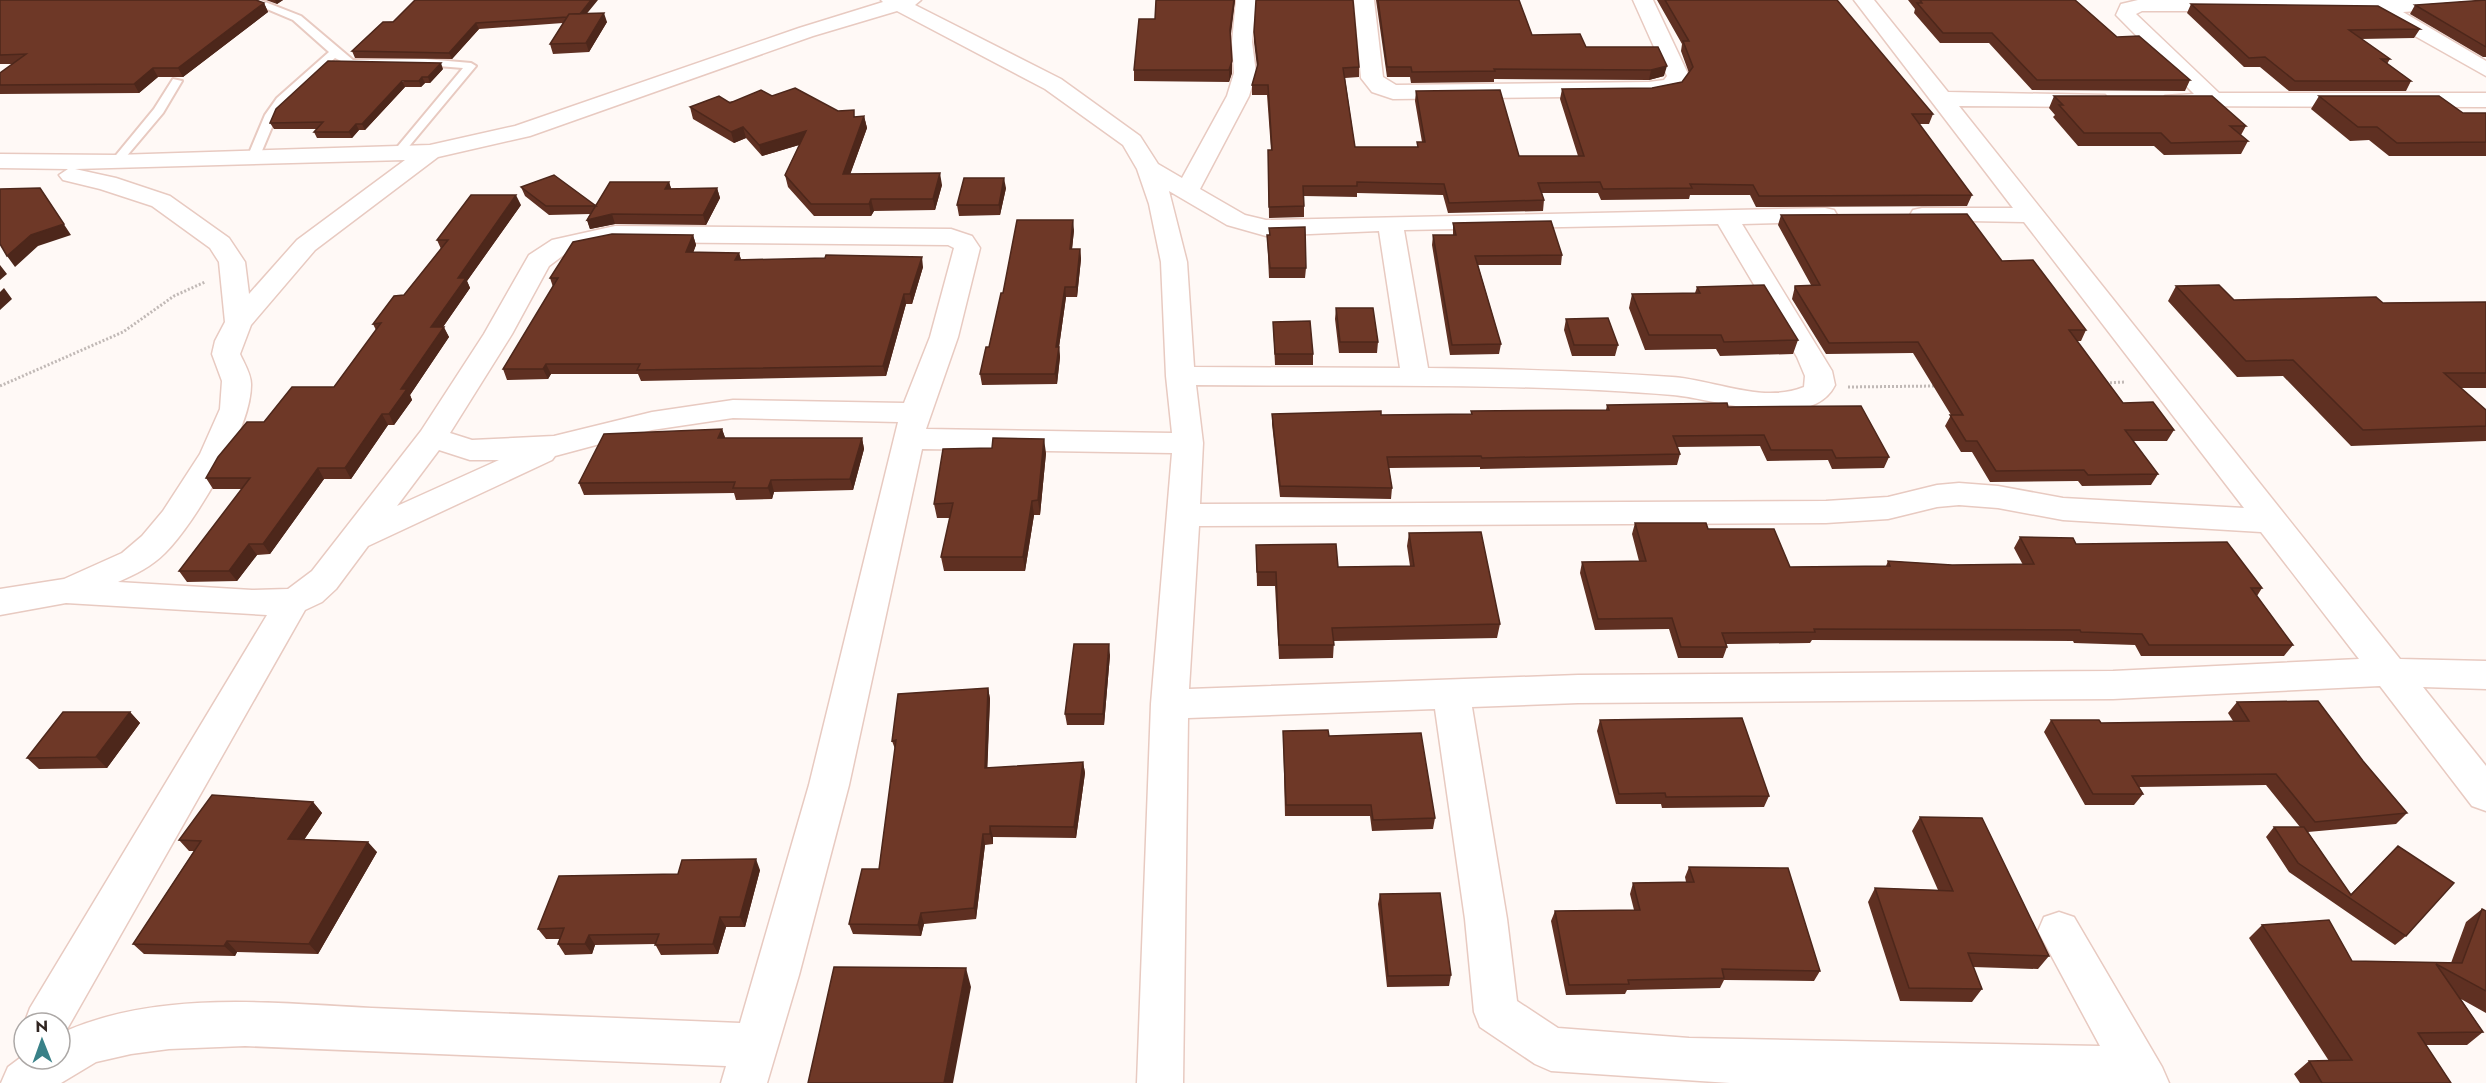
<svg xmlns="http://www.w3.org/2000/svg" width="2486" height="1083" viewBox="0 0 2486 1083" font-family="Jost,sans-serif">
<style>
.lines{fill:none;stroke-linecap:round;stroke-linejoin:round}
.service-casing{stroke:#e8cac1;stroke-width:4}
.minor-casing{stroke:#e8cac1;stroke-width:3}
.path{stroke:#c1b9b6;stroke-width:3;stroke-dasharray:2 2;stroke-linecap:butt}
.service{fill:#fff;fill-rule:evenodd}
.minor{fill:#fff;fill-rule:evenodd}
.wall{fill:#5f3022}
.shaded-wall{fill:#4d271b}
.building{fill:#6e3827;stroke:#4d271b;stroke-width:1.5}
</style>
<rect width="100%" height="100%" fill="#fff9f6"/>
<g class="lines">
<g class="service-casing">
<path id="service" d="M260 0 301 16 353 60 425 59 471 63 476 66 401 156 397 158 391 154 393 152 463 68 425 65 351 66 335 58 285 102 277 115 259 158 249 160 247 158 265 115 277 98 329 52 293 20 248 1Z
M173 79 182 81 163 113 120 164H112V160L154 109Z"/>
</g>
<g class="minor-casing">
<path id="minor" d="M881 0H921L915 5 1061 79 1140 136 1158 164 1182 178 1227 96 1234 73 1232 42 1236 0H1256L1252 42 1256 73 1249 96 1200 189 1245 215 1266 220 1825 208 1834 210 1837 215 1834 220 1825 222 1742 224 1832 371 1835 385C1811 434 1713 398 1673 395 1514 382 1355 387 1196 385L1203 443 1200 504 1826 501 1888 497 1937 485 1959 483 1998 486 2063 498 2244 508 2024 222 1913 220 1910 215 1913 210 1922 208H2013L1854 0H1874L1948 92 2105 95 2108 100 2105 105 2097 107 1959 106 2400 659 2486 661V689L2423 687 2486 766V811L2472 806 2380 686 2113 699 1578 703 1472 707 1507 919 1517 1001 1558 1028 1689 1038 2100 1046 2038 931 2044 917 2059 912 2074 917 2162 1067 2169 1083H1730L1551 1071 1535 1064 1480 1027 1474 1012 1465 919 1435 709 1188 718 1183 1083H1137L1151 704 1172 453 922 449 849 785 799 975 767 1083H721L726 1066 245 1046 169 1049 131 1054 96 1062 61 1083H1L8 1067 24 1055V1059H60V1023L24 1024 30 1008 267 615 66 603 0 615V589L64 579 122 553 142 536 163 511 200 454 220 409 222 381 212 354 215 341 225 322 219 262 210 248 152 206 100 189 63 180 59 175 68 169 0 168V154L116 155 430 145 515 126 799 28 883 2ZM897 11 1045 89 1123 145 1137 169 1149 204 1161 262 1166 376 1172 433 926 429 958 337 980 248 972 236 951 229 615 226 552 240 529 255 484 334 421 431 312 571 288 589 252 590 118 582C136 574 151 567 165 553 196 522 252 427 251 384 251 374 244 363 240 354L251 325 315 250 438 157 530 136 813 36ZM405 160 297 240 249 294 245 262 229 238 170 196 116 178 75 169ZM1169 191 1227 225 1266 236 1379 231 1400 368 1194 367 1187 262ZM1718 224 1797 357 1805 376 1804 387C1762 404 1715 380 1672 377 1591 371 1510 369 1428 368L1404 230ZM615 242 948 245 954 248 930 337 904 403 733 400 652 412 554 436 472 440 450 433 512 334 549 266 569 251ZM733 418 898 422 809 785 740 1023C625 1018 510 1014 395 1009 288 1005 167 987 66 1031L305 610 322 602 336 589 368 546 552 460 555 456 652 430ZM439 450 470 460H499L397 506ZM1959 505 1998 508 2063 520 2261 532 2359 659 2113 671 1578 675 1189 689 1199 526 1826 523 1888 519 1937 507Z
M1354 0H1374L1383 77 1396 85 1649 82 1664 80 1667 76 1633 0H1653L1689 76 1679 90 1649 96 1393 99 1372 92 1361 78Z
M2138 0H2486V6L2403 12 2486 61V76L2374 13 2354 11H2142L2136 14 2219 93H2486V107L2165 106 2162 101 2165 96 2194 94 2116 15 2121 4Z"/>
</g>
<path class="path" d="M2106 383 2125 382
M0 386 123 332 174 296 205 282
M1848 387 1936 386"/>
<use href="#service" class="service"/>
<use href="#minor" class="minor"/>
</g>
<path class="wall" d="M0 0 264 3 268 12 183 77H158L139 93 0 94V73L14 64H0Z
M266 0H283L277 4Z
M1156 0H1235L1230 38 1232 73 1229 82 1134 81V70L1155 19Z
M1376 0H1519L1532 35 1586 47H1658L1664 76 1649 80 1494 79V82L1411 83 1410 77H1387Z
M1657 0H1837L1933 114 1929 124H1919L1972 195 1967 206 1756 207 1750 195H1690L1689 199 1601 200 1598 193H1542L1544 200 1543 211 1448 213 1443 195 1357 193V197L1304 196V217L1269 218 1268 150H1271L1267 95H1252V85L1257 67 1254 42V32L1359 67V77L1345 78 1355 147H1417V142H1422L1415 101 1416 91 1519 156H1578L1560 99 1562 89 1652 88 1682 82 1689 73 1681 51 1682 44Z
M1908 0H2075L2117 37 2190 80 2185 91 2032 90 1989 43H1940L1914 13 1915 9Z
M2486 0V57H2483L2410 14 2415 5Z
M2191 4 2420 29 2414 38 2361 39 2390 59 2387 64 2411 81 2406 91H2289L2260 67H2244L2187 13Z
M587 13 607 22 589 52 553 54 550 44 563 23 479 29 452 59 355 58 352 51 383 22Z
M443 69 430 83H425L421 87H405L365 130H359L352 138H317L314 132 317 129H274L270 123Z
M772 96 838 111 855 117 864 116 867 128 850 174 942 185 935 210 874 211 871 216H814L788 187 785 175 799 145 762 156 746 138 734 143 693 119 690 107Z
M2054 96 2246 126 2241 135 2248 141 2241 154 2164 155 2154 146H2078L2053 117 2055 115 2049 108Z
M2319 96 2463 113H2486V156H2389L2369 140 2350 141 2311 109Z
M669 182 671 189 717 188 720 198 706 225 615 224 590 229 587 220 590 214 549 215 525 196 521 187 596 205Z
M1006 188 1000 215 959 216 957 205Z
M521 205 467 281 470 288 443 327 449 337 410 395 412 400 394 425H388L351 479H324L270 554 257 555 237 581 187 582 179 571 242 489H213L206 478 264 422 334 387 376 330 373 324 404 295 441 249 437 240Z
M1781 215 2002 261 2086 330 2081 341H2077L2123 403 2174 430 2167 441H2133L2158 474 2151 485 2082 486 2078 481 1990 482 1972 452H1961L1945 426 1951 415 1913 353 1826 354 1792 299 1795 286 1811 285 1778 225Z
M1453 223 1562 255 1561 265H1478L1501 344 1499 354 1450 355 1432 245 1433 235H1453Z
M1074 230 1072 249H1080L1081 259 1077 297H1066L1059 347 1060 357 1057 384 982 385 980 374 989 347 1003 293Z
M693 235 696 245 693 252 739 253 741 260 923 267 912 304H906L886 376 641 381 638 374H551L548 379 507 380 503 369 553 287 550 278Z
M1267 235 1306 268 1305 278H1269Z
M2176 286 2234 300 2383 303 2486 302V388H2461L2486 410V441L2351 446 2283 376 2237 377 2168 301Z
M1697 287 1798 340 1793 354 1720 356 1716 349 1645 350 1629 308 1632 294 1695 293Z
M1336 308 1378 342 1377 353H1339L1335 319Z
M1566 319 1618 345 1615 356H1572L1564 330Z
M1273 322 1313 354V365H1275Z
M1607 405 1728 407 1889 457 1884 468 1832 469 1828 460 1767 461 1760 446 1677 447 1680 454 1677 465 1480 469V467L1389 468 1392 488 1391 499 1280 497 1272 424V414L1381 415 1471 414V411L1606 410Z
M722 429 725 438H862L864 449 853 490 774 492 772 499 736 500 734 493 584 495 579 483Z
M1046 453 1040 515H1034L1025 571H944L941 557 950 518H937L934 504Z
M1635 523 1708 529 1790 567 1886 566 1888 561 1952 565H2023L2014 548 2020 537 2076 544 2262 588 2257 596 2293 645 2284 656H2141L2135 645 2074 643 2073 641 1812 640 1810 643 1726 644 1727 647 1723 658H1678L1669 629 1595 630 1580 573 1582 562 1639 561 1632 534Z
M1409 533 1500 624 1497 638 1334 641 1333 658 1279 659 1275 586H1257L1256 545 1338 567 1410 566 1407 546Z
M1110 655 1104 725H1067L1065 714Z
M988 688 990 699 987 768 1083 762 1085 773 1076 838 993 837V844L985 845 976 919 924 924 921 936 853 934 849 924 879 869 895 749 892 741Z
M2237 702 2363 761 2407 813 2396 824 2308 832 2350 895 2398 846 2406 936 2395 945 2289 872 2266 837 2274 827H2300L2266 785 2139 787 2143 794 2134 805H2085L2044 732 2051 720 2101 723 2233 721 2228 713Z
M130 712 140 723 107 768 39 769 27 758Z
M1600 720 1769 796 1764 807 1662 808 1661 804H1616L1597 731Z
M1283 731 1329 736 1435 818 1433 829 1372 831 1370 816H1285Z
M313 802 322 813 304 840 377 852 318 954 237 952 235 956 144 954 133 944 194 851H189L179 840Z
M1920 817 2049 956 2038 969 1973 967 1982 989 1972 1002 1900 1001 1868 902 1875 888 1938 890 1912 831Z
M1689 867 1820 971 1814 981 1724 980 1720 988 1627 990 1625 994 1566 995 1551 921 1555 911 1634 910 1630 894 1633 883 1686 882 1685 877Z
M760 870 745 927H726L718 954 661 955 655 944 595 945 592 954 565 955 558 944 560 939H546L538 929 678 874Z
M1380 894 1451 975 1449 986 1387 987 1378 904Z
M2482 909 2486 911V1013L2461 999 2483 1032 2467 1045H2426L2451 1083H2300L2294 1074 2309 1061H2329L2249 938 2262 925 2352 961 2451 963 2466 922Z"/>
<path class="shaded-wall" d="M275 0H283L277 4Z
M591 0H598L580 22 578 16Z
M1234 0H1235L1230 42V30Z
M264 3 268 12 183 77 178 68Z
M604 13 607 22 589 52 586 43Z
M476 23 479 29 452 59 449 53Z
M1232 61V73L1229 82V70Z
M441 63 443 69 430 83 428 77Z
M1667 66 1664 76 1649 80 1651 70Z
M153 68 158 77 139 93 134 84Z
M422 77 425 83 421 87 419 81Z
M402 81 405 87 365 130 362 124Z
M864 116 867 128 846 186 843 174Z
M356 124 359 130 352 138 349 132Z
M743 127 746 138 734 143 731 132Z
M806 131 809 142 762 156 759 145Z
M940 173 942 185 935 210 933 199Z
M1004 178 1006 188 1000 215 999 205Z
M669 182 672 191 665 189Z
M40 188 71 235 38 246 15 267 7 256Z
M717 188 720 198 706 225 703 215Z
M516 195 521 205 467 281 470 288 436 337 431 327 458 278Z
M871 199 874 211 871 216 869 204Z
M612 214 615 224 590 229 587 220Z
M1073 220 1074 230 1071 259 1070 249Z
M693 235 696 245 690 262 686 252Z
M1080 249 1081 259 1077 297 1076 287Z
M739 253 742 263 735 260Z
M922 257 923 267 912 304 910 294Z
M0 265 7 274 0 280Z
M1065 287 1066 297 1059 347 1060 357 1057 384 1055 374 1056 347Z
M4 288 12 299 0 310V292Z
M904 294 906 304 886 376 883 366Z
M444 327 449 337 410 395 412 400 394 425 389 414 401 389Z
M546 364 551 374 548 379 543 369Z
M382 414 388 425 351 479 345 468Z
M722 429 726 440 718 438Z
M862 438 864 449 853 490 850 479Z
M1044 439 1046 453 1040 515 1038 500Z
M318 468 324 479 270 554 263 544Z
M771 480 774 492 772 499 768 488Z
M1032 501 1034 515 1025 571 1023 557Z
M249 544 257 555 237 581 229 571Z
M1109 644 1110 655 1104 725 1103 714Z
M988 688 990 699 987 779 985 768Z
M130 712 140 723 107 768 96 757Z
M1083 762 1085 773 1076 838 1074 827Z
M313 802 322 813 297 850 288 839Z
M990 826 993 837V844L990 834Z
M983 834 985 845 976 919 974 908Z
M368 842 377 852 318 954 309 944Z
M756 859 760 870 745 927 740 917Z
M921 913 924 924 921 936 918 925Z
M720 917 726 927 718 954 713 944Z
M589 935 595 945 592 954 585 944Z
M227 941 237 952 235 956 224 946Z
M966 968 971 987 953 1083H944Z"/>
<path class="building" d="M0 0H256L264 3 178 68H153L134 84 0 85V73L26 54 0 55Z
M415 0H591L580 14H569L567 17 476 23 449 53 352 51 383 22H393Z
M1156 0H1234L1230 30 1232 61 1229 70H1134L1139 19H1155Z
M1256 0H1353L1359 67 1343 68 1355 147H1418L1417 142H1425L1416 91 1500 90 1519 156H1584L1562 89 1652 88 1682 82 1693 67 1683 41H1689L1665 0H1837L1933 114H1912L1972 195 1759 196 1753 185 1690 184 1692 188 1603 189 1600 182 1538 183 1544 200 1449 203 1444 184 1357 182V186H1303L1304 206 1269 207 1268 150H1272L1268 85H1252L1258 64 1254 32Z
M1378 0H1519L1532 35 1580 34 1586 47H1658L1667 66 1651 70 1494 69 1495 71 1412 72 1411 67H1387Z
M1920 0H2075L2117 37 2139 36 2190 80H2037L1992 33H1943L1917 3H1922Z
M2486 0V47L2415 5Z
M2191 4 2378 6 2420 29 2349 30 2390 59H2381L2411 81H2295L2265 57 2249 58Z
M604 13 586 43 550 44 569 14Z
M328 61 441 63 428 77H422L419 81H402L362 124H356L349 132H314L323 122 270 123 276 109Z
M795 88 838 111 854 110V117L864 116 843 174 940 173 933 199H871L869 204H811L785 175 806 131 759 145 743 127 731 132 690 107 719 96 730 103 761 90 772 96Z
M2054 96H2212L2246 126H2230L2248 141 2171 143 2161 133H2084L2059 105H2063Z
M2319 96H2439L2463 113H2486V142L2397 143 2377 127H2358Z
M554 175 596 206H546L521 187Z
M964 178H1004L999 205H957Z
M610 182H669L665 189 717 188 703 215 612 214 587 220Z
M40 188 64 224 31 235 7 256 0 244V189Z
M471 195H516L458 278H466L431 327H444L401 389H407L389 414H382L345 468H318L263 544H249L229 571H179L250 478H206L218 457 247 422H264L292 387H334L381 323 373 324 394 296 404 295 448 240H437Z
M1967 214 2002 261 2033 260 2086 330H2069L2123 403 2153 402 2174 430H2125L2158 474 2088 475 2084 470 1996 471 1977 441H1966L1950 415H1963L1918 342 1829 343 1795 288V286L1820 285 1781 215Z
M1017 220H1073L1070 249H1080L1076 287H1065L1056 347H1059L1055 374H980L986 347H989L1001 293H1003Z
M1551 221 1562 255 1475 256 1501 344 1452 345 1433 235H1456L1453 223Z
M1305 227 1306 268H1270L1267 235H1270L1269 228Z
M612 234 693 235 686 252 739 253 735 260 825 258 826 255 922 257 910 294H904L883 366 637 370 640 364H546L543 369H503L558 278H550L573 242Z
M1764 285 1798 340 1724 342 1721 335H1649L1632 294 1700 293 1697 287Z
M2219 285 2234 300 2376 297 2383 303 2486 302V373H2444L2486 410V426L2363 430 2293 360 2246 361 2176 286Z
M1336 308H1373L1378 342H1340Z
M1608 318 1618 345H1574L1566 319Z
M1310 321 1313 354H1275L1273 322Z
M1727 403 1728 407 1861 406 1889 457 1836 458 1832 450H1771L1764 435 1673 436 1680 454 1482 458 1481 456 1387 457 1392 488 1280 486 1272 414 1381 411V415L1472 414 1471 411 1609 410 1607 405Z
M722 429 718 438H862L850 479 771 480 768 488H733L735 482 579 483 604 434Z
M993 438 1044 439 1038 500 1032 501 1023 557H941L953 503 934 504 943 449 992 448Z
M1635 523H1706L1708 529H1774L1790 567 1890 566 1888 561 1952 565 2034 564 2020 537 2073 538 2076 544 2227 542 2262 588H2251L2293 645H2149L2142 634 2081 632 2080 630 1814 629 1815 632 1722 633 1727 647H1681L1672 618 1598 619 1582 562 1646 561Z
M1481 532 1500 624 1332 628 1334 645H1279L1276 572H1257L1256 545 1336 544 1338 567 1414 566 1409 533Z
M1074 644H1109L1103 714H1065Z
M988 688 985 768 1083 762 1074 827 990 826V834H983L974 908 921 913 918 925 849 924 862 869H879L896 740 892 741 898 694Z
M2318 701 2363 761 2407 813 2315 822 2276 774 2132 776 2143 794H2093L2051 720H2099L2101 723 2249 721 2237 702Z
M63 712H130L96 757 27 758Z
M1742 718 1769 796 1666 797 1665 793 1619 794 1600 720Z
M1328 730 1329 736 1421 733 1435 818 1373 820 1371 805H1286L1283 731Z
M212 795 313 802 288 839 368 842 309 944 227 941 224 946 133 944 201 841 179 840Z
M1920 817 1982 818 2049 956 1968 953 1982 989 1909 988 1875 888 1953 891Z
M2274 827H2304L2351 895 2398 846 2454 883 2406 936 2298 863Z
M756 859 740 917H720L713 944 655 945 659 934 589 935 585 944H558L564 928 538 929 559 876 678 874 682 860Z
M1689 867 1788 868 1820 971 1722 969 1724 978 1628 980 1629 984 1569 985 1555 911 1640 910 1633 883 1694 882Z
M1440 893 1451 975 1388 976 1380 894Z
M2482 909 2486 911V991L2436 964 2483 1032 2418 1033 2451 1083H2322L2309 1061 2352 1060 2262 925 2329 920 2352 961 2462 963Z
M834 967 966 968 944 1083H808Z"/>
<g transform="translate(42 1041) rotate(359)"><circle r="28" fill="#ffffff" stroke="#aca8a6" stroke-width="1.5"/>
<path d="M0-4.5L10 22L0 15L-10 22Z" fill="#398188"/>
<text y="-9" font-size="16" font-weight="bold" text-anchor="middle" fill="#302521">N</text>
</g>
</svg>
